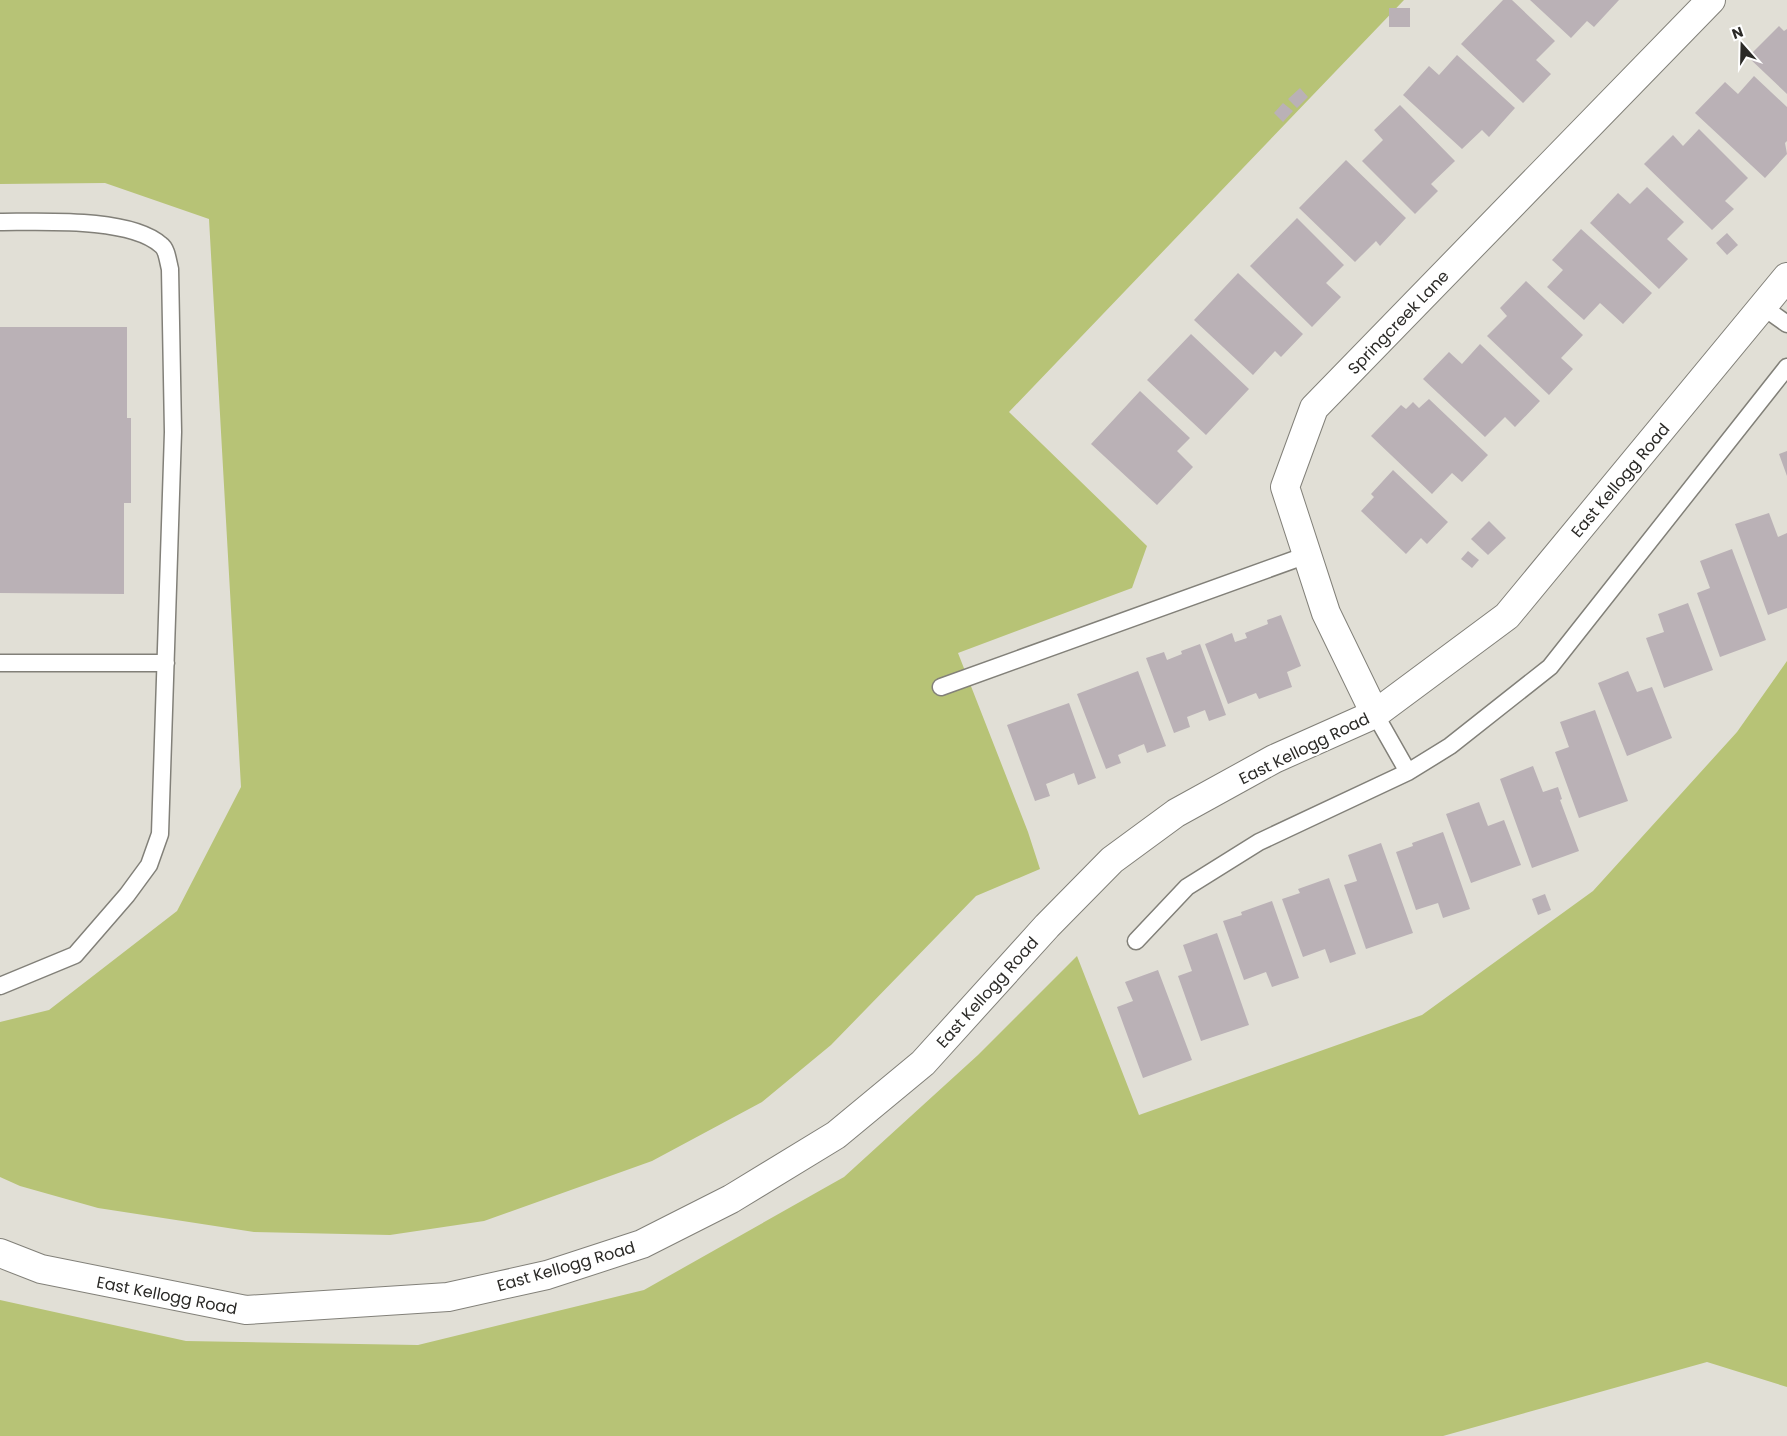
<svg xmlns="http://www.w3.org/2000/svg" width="1787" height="1436" viewBox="0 0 1787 1436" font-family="Poppins,sans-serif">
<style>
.green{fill:#b7c376}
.building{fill:#bab1b6}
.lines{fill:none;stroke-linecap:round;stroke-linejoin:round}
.lane-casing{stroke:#828079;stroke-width:19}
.street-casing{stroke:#828079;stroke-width:30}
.secondary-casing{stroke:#828079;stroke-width:30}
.lane{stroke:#fff;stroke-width:16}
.street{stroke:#fff;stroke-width:28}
.secondary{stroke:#fff;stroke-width:28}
.labels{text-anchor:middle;stroke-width:4.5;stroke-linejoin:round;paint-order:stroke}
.street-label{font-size:16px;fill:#2b2a27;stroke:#fff}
</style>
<rect width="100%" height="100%" fill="#e1dfd6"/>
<path class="green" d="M0 0H1404L1009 412 1147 546 1132 588 958 653 1028 832 1040 869 976 896 831 1045 762 1102 652 1161 484 1221 390 1235 254 1232 98 1208 20 1186 0 1177V1022L49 1010 177 911 241 787 209 219 105 183 0 184Z
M1787 661V1387L1707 1362 1443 1436H0V1300L186 1341 418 1345 644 1290 844 1177 978 1055 1077 956 1139 1115 1422 1015 1593 891 1737 732Z"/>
<path class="building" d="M1503 0H1512L1555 41 1536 60 1551 74 1523 103 1461 44Z
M1530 0H1619L1594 27 1587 21 1571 38Z
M1389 8H1410V27H1389Z
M1779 26 1784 31 1787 29V94L1748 57Z
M1457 55 1515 108 1489 137 1482 130 1462 149 1403 95 1429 66 1439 75Z
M1754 76 1787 107V141L1785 143 1787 154 1765 178 1695 113 1725 82 1738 94Z
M1300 88 1308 97 1297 108 1288 99Z
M1283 103 1293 111 1283 122 1274 113Z
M1400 105 1455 161 1431 184 1438 191 1415 214 1362 161 1383 140 1374 130Z
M1699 129 1748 178 1725 201 1734 209 1712 230 1644 164 1673 135 1683 146Z
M1346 160 1406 218 1380 246 1376 241 1355 262 1299 208Z
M1647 187 1684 222 1667 239 1688 259 1659 289 1590 223 1618 193 1630 204Z
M1297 218 1344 265 1326 283 1341 297 1312 327 1250 266Z
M1581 229 1652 293 1623 324 1600 303 1584 320 1547 287 1563 270 1552 260Z
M1727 233 1738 245 1727 255 1716 243Z
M1238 273 1303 334 1281 357 1275 351 1253 375 1194 320Z
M1526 281 1583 335 1561 358 1573 369 1549 395 1487 336 1507 316 1500 308Z
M0 327H127V418H131V503H124V594L0 593Z
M1191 334 1249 389 1206 435 1147 380Z
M1480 344 1540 401 1515 427 1505 417 1485 437 1423 379 1449 352 1462 364Z
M1140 391 1190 438 1177 451 1193 467 1157 505 1091 444Z
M1429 399 1488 455 1462 482 1452 473 1432 494 1371 436 1401 405 1406 409 1413 402 1419 408Z
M1787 451V476L1779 454Z
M1393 470 1448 522 1427 544 1421 538 1406 554 1361 511 1374 497 1371 494Z
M1769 513 1778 537 1787 533V608L1768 615 1735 524Z
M1489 521 1506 538 1488 555 1471 539Z
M1732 549 1766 640 1720 657 1697 593 1710 588 1700 561Z
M1468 551 1479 560 1472 568 1461 559Z
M1688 603 1713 670 1664 688 1646 638 1664 632 1658 614Z
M1281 615 1301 666 1287 672 1292 687 1259 699 1256 693 1228 704 1205 644 1232 633 1235 642 1247 638 1245 633 1268 624 1267 620Z
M1200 644 1226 715 1209 721 1205 710 1187 717 1190 727 1174 733 1146 658 1164 652 1167 660 1182 654 1181 651Z
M1138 671 1166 746 1147 753 1144 744 1118 755 1121 763 1106 769 1077 694Z
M1628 671 1637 692 1652 687 1672 738 1627 756 1598 683Z
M1069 703 1096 778 1078 785 1074 773 1046 784 1050 796 1035 801 1007 725Z
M1595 710 1628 801 1579 818 1555 752 1569 747 1560 722Z
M1533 766 1543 792 1558 787 1562 799 1560 800 1579 851 1532 868 1500 779Z
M1479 802 1488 826 1504 820 1521 865 1471 883 1446 814Z
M1443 832 1470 909 1443 918 1438 903 1416 910 1396 852 1413 846 1412 843Z
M1381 843 1413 933 1366 949 1344 885 1357 881 1348 855Z
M1329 878 1356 954 1330 963 1325 949 1303 957 1282 899 1300 893 1298 889Z
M1545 894 1551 910 1538 915 1532 899Z
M1272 901 1299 978 1272 987 1266 972 1244 980 1223 921 1242 915 1241 912Z
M1217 933 1249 1025 1201 1041 1178 976 1192 971 1183 945Z
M1158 970 1192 1060 1143 1078 1117 1007 1133 1001 1125 982Z"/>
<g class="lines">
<g class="lane-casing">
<path id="lane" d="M0 222C41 222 130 217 161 245 167 249 168 262 170 269L173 432 160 834 149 865 127 895 75 955 0 986
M1763 307 1787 324
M0 663H166
M941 687 1307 555
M1375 714 1408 772
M1136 941 1187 887 1259 842 1408 772 1450 746 1550 667 1787 367"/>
</g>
<g class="street-casing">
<path id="street" d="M1375 714 1326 613 1285 487 1314 408 1711 0"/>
</g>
<g class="secondary-casing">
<path id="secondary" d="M0 1253 41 1269 246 1310 448 1297 547 1275 642 1244 731 1199 836 1135 923 1063 1047 926 1112 860 1176 813 1274 759 1375 714 1507 616 1787 277"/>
</g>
<use href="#lane" class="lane"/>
<use href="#street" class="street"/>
<use href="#secondary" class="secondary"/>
</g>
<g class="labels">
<g class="street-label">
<text transform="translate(1398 322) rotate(-46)" y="6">Springcreek Lane</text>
<text transform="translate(1620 480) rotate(-50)" y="6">East Kellogg Road</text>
<text transform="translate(1304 748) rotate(-26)" y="6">East Kellogg Road</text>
<text transform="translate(987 992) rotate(-48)" y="6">East Kellogg Road</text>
<text transform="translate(566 1266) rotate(-16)" y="6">East Kellogg Road</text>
<text transform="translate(167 1295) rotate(11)" y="6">East Kellogg Road</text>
</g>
</g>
<g transform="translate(1742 45) rotate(340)" stroke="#ffffff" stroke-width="4" paint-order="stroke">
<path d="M0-4L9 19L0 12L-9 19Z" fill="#2b2a27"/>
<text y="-8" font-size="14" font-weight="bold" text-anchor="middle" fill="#2b2a27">N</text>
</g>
</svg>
